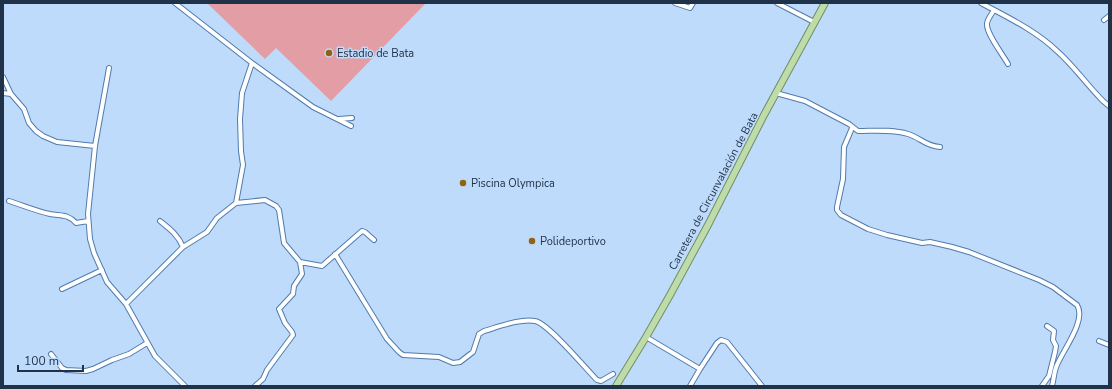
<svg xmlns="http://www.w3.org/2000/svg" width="1112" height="389" viewBox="0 0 1112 389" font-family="'Nunito Sans',sans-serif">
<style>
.green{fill:#e39da4}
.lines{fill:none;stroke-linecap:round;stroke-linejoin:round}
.street-casing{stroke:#507bac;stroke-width:6}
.primary-casing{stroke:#6d9063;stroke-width:8}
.street{stroke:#fff;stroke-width:4}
.primary{stroke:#c0dbaa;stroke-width:6}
.poi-dot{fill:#936111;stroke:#bfdbfc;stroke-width:1.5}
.labels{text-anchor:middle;stroke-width:3;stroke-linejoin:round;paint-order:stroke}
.poi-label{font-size:11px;fill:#203247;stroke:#bfdbfc;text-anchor:start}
.street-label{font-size:11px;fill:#203247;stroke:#bfdbfc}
</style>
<rect width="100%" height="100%" fill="#bfdbfc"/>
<path class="green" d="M207 3H426L331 101 276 48 265 59Z"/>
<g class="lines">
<g class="street-casing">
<path id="street" d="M175 3 252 63 313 107 351 126
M675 3 690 8 693 3
M777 3 814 22
M981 3C1007 17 1035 30 1057 51 1074 66 1087 85 1103 101L1109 106
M994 10C992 14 987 19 987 24 986 33 1003 55 1008 64
M1104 20 1109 16
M3 77 11 94 24 109 29 123 36 131 43 136 57 142 95 146 88 214 90 239 94 253 107 282 126 304 155 356 185 386
M3 93 11 94
M776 93 805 101 849 124 858 131C874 131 892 129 908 134 921 138 925 146 940 147
M339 119 352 118
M852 128 844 147 843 179 837 207V210L841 215 868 229 887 235 922 243 930 242 952 247 969 252 1039 280 1053 287 1077 305C1087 320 1063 350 1057 365 1054 371 1054 379 1052 386
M95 146 109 68
M9 201C22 205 36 211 50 214 61 216 68 214 76 223L88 221
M236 203 243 165 241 151 240 119 242 93 252 63
M160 221C170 229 178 235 183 247
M335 254 387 339 399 352 403 355 439 357 453 363 460 362 473 352 479 334 484 331C498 327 521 318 535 321 548 323 586 369 597 380L601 381 613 374
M300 262 322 266 362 231 365 232 374 240
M62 289 102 270
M126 304 183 247 207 232 217 218 236 203 265 200 276 206 279 210 284 243 300 262 302 274 294 286 293 294 279 309 285 323 292 332 293 335 267 370 263 379 255 386
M646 337 700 369
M1099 341 1109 345
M51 354 62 368 66 370 86 371 93 369 112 360 129 354 147 343
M690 386 700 369 717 343 721 340 727 342 762 386
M1042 386 1049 376 1055 352 1056 346 1053 340 1054 331 1047 326"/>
</g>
<g class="primary-casing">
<path id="primary" d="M616 386 646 337 670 295 708 225 764 115 825 3"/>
</g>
<use href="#street" class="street"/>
<use href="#primary" class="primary"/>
</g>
<g class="poi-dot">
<circle cx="329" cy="53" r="4"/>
<circle cx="463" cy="183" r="4"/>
<circle cx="532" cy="241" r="4"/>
</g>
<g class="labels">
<g class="poi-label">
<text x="337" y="57">Estadio de Bata</text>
<text x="471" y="187">Piscina Olympica</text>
<text x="540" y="245">Polideportivo</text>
</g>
<g class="street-label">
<text transform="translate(713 191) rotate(-62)" y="4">Carretera de Circunvalación de Bata</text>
</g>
</g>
<rect width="1112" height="389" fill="none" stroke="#203247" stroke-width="8"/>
<path d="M18 365v6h65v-6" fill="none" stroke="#203247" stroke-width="2"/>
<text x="24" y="365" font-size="12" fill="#203247" stroke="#bfdbfc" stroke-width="3" paint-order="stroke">100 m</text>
</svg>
